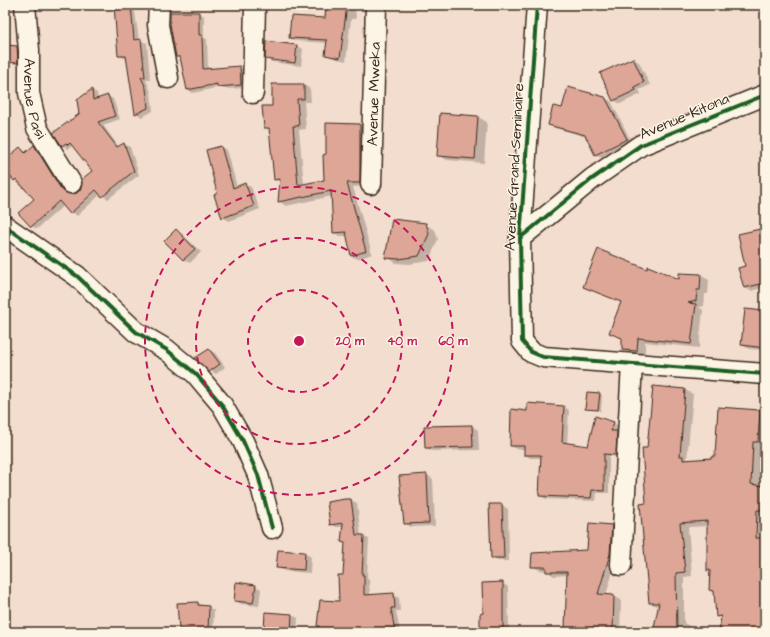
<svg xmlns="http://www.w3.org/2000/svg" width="770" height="637" viewBox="0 0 770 637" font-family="'Architects Daughter',sans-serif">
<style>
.shadow{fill:#0003;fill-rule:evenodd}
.building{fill:#dea697;stroke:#3b2a1e}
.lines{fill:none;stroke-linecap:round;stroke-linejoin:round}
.street-casing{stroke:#3b2a1e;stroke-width:23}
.street{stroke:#fcf5e5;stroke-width:20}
.cycleway-casing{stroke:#fcf5e5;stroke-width:6}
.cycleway{stroke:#1b5e20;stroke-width:4}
.ring{fill:none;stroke:#c2185b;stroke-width:2;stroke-dasharray:7 5}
.labels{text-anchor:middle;stroke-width:3;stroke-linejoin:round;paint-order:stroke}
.street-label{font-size:15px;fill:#3b2a1e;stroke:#fcf5e5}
.centre{fill:#c2185b;stroke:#fcf5e5;stroke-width:2}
.ring-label{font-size:12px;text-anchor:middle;font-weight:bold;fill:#c2185b;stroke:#fcf5e5;stroke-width:3;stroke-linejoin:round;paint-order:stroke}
</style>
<rect width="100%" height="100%" fill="#f3ddce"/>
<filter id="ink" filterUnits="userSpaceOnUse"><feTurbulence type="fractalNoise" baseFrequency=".025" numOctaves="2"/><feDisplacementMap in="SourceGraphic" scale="8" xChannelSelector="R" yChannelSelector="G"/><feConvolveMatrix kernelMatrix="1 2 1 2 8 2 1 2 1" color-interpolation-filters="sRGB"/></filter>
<g filter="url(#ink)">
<path class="shadow" d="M81 5H110L84 7Z
M113 5H134L139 40 147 43 150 80H146L151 92 153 111 142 117 136 113 127 59 119 56 115 6Z
M327 5H355L356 19H351L346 61 333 58 327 55 328 43 296 41 290 38 326 19Z
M199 13 204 16V38L207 39 208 70 239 67 245 71 246 88 224 89 220 87 193 93 188 90 181 59 177 57Z
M297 46 303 49 301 66 272 62 266 59Z
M17 47 20 48V64L10 63 7 61Z
M633 59 639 62 650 85 639 90 641 94 620 104 614 100Z
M304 85 310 89 311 102H304L306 129 299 130 304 185 325 180 327 155 359 125 366 129V186L353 187 372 254 358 259 351 256 348 236H340L334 233 332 196 286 206 280 202 281 183 275 179 270 130 265 127 273 107Z
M92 90 97 93 98 99 108 96 113 99 120 119 103 125 119 147 124 144 130 147 139 175 108 199 101 194 77 216 64 205 37 229 31 226 35 199 14 180 5 168V161L20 148 27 152 34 147 40 150 67 193 71 196 78 193 93 171 74 147 72 146 68 149 62 145ZM36 150H38L65 193 63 194Z
M605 98 611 101 632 143 602 158 596 154 587 137 555 128 549 125 563 109Z
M478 117 487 122 484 163 447 160 438 155Z
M221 147 227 150 237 187 245 184 251 187 260 209 229 221 223 217 219 194Z
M425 224 435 230 438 239 429 261 409 264 396 263 387 257Z
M765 228V287L751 291 745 288 746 267 739 234Z
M176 230 182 234 201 252 190 263 184 260 166 241Z
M647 270 679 280 700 275 709 280 708 294H705L704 306 699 307 703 310 699 348 645 342V355L631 354 623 350 627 339 611 333 622 303 584 286Z
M765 312V350L749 349 742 345Z
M209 350 215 353 225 367 216 374 210 371Z
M654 387 685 390 693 394 687 459 688 460 716 457 755 411 763 415 765 464 760 463 759 486 765 489 764 539H765V632H720L722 619 717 616 715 593 710 590 711 572 708 570V526L688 527 692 576 684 577V623L693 628V632H654L659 607 650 603 648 504V449Z
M600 394 602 395 601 411 586 408Z
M564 407 569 410 567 444 589 447 613 423 619 426 617 432 622 435 621 457 609 456V493H597L596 501 546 499 540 496 542 458H530L525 455V449H516L511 446 528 412Z
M472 426 478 430 479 450 432 451 426 448Z
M427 475 433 479 435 526 411 527 405 523Z
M351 500 357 503 361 536 369 539 367 578 369 579 370 596 393 594 399 598 400 611H396L400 632H320V626L340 602 344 576 346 544 342 542 344 527H336L331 524 328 503Z
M502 505 508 509 509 561H498L492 557Z
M611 526 618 530 617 558 606 595 614 596 621 600 620 632H573L566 627 568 575 554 576 547 571 539 570 532 566 588 551Z
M279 552 305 553 311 557 310 573 284 571 278 568Z
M502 583 508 587 509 632H481Z
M255 586 261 589 259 606 241 604 235 600Z
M197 603 214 610 213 632 186 631 180 628Z
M266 613 292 615 298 618 297 632H265Z"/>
<path class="building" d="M114 5H131L134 40 141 39 145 77H141L146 88 148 108 135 114 126 56H118Z
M326 5H347L340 58 325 55 327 40 289 38 291 16 325 18Z
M170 12H199V35H202L203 69 240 66 241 85 217 87V84L187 90 180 57H176L170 24Z
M266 41 297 45 295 63 265 59Z
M7 45 17 46 18 63 6 62Z
M633 58 644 82 634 87 636 90 613 101 600 73Z
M272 84H304V99H297L299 126H293L298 185 324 180 323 155 326 154V123L360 124V183H347L366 251 351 256 346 232 333 233 331 191 278 202 280 179 274 180 269 128H264L262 106H272Z
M568 87 605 97 627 139 595 155 585 135 548 125 553 106 562 108Z
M92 89 93 100 108 95 115 116 98 122 117 147 124 143 134 171 102 197 96 190 70 214 59 201 31 227 18 213 34 199 16 179 14 181 5 170V160L20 147 25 153 34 145 61 189 71 194 77 193 81 188 82 179 92 171 70 143 68 145 66 143 62 146 53 133 79 114 77 100Z
M440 113 478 116 475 159 437 156Z
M221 146 233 188 245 183 254 206 222 218 214 195 217 193 206 150Z
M392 219 426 223 429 234 419 256 399 259 385 258Z
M176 229 195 249 183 260 164 241Z
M760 229 765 247V283L744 288 738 268 745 266 738 234Z
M598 249 647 269 648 266 679 279V273L701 274 700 290H697L696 301 688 303 696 304 691 344 638 338 637 351 622 350V338L609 333 621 302 583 287Z
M745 309 765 311V348L741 345Z
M209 349 220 364 209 372 195 358Z
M653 386 685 389 680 456H683V460L712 458V456H715L718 407 760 410 758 442H753L751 484 763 486 762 510H757L756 538H765V632H719L721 616 716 617 714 591 709 590 710 570 707 571V521L680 523 685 572 676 573 677 632H653L659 603H649L640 504 646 503 642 448H647Z
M587 392 600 393 598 410 585 409Z
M527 403 564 406 562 442 588 446 595 416 614 422 611 431H617L616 455 604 454V491L592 490 591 498 539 496 541 455H524V446H510L511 409 527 411Z
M472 425 473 447 425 448 424 426Z
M427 474 429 523 404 524 399 476Z
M345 499H351L356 535H364L362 575H364V595L394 593 395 608H391L395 632H319V626H317L320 600 339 601 338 575H343L345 543 341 542 343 523 330 525 327 502Z
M489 504H502L504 558H491Z
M589 523 612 525 610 554 598 594 614 595 613 630 565 628 567 572H546V567H531L532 553 587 550Z
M278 550 305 552 304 570 276 568Z
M236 582 256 585 253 603 234 601Z
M503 582V632H480V614L483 613 482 583Z
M198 602V605L209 606 208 630 179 629 177 603Z
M265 612 292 614 291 631 264 630Z"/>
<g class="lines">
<g class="street-casing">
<g id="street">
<path id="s1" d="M25 5 29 50V93L37 128 71 183"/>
<path d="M159 5 158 25 168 78"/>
<path d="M537 5 520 238 522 341 531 352 543 357 765 374"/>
<path d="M253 93 255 5"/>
<path id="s2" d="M371 184 376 5"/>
<path d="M5 226 77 276 136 332 167 350 196 374 222 405 243 441 258 475 272 528"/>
<path d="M520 238 592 179 641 145 765 95"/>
<path d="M621 565 632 364"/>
</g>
</g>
<use href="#street" class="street"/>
<g class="cycleway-casing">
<path id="cycleway" d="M537 5 520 238 522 341 531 352 543 357 765 374
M5 226 77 276 136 332 167 350 196 374 222 405 243 441 258 475 272 528
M520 238 592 179 641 145 765 95"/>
</g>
<use href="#cycleway" class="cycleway"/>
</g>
</g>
<g class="ring">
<circle cx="299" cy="341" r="51"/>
<circle cx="299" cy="341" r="103"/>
<circle cx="299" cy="341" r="154"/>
</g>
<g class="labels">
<g class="street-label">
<text dy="5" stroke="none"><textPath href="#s2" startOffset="90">Avenue Mweka</textPath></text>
<text dy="5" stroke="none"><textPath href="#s1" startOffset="94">Avenue Pasi</textPath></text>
<text transform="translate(684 116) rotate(-23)" y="5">Avenue Kitona</text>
<text transform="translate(514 167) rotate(-87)" y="5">Avenue Grand Seminaire</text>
</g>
</g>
<circle cx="299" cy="341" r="6" class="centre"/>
<g class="ring-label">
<text x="350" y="345">20 m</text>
<text x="402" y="345">40 m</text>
<text x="453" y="345">60 m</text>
</g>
<rect width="770" height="637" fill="none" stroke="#fcf5e5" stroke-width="20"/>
<rect x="10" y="10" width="750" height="617" fill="none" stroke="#3b2a1e" stroke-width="1.5" filter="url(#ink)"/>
</svg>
